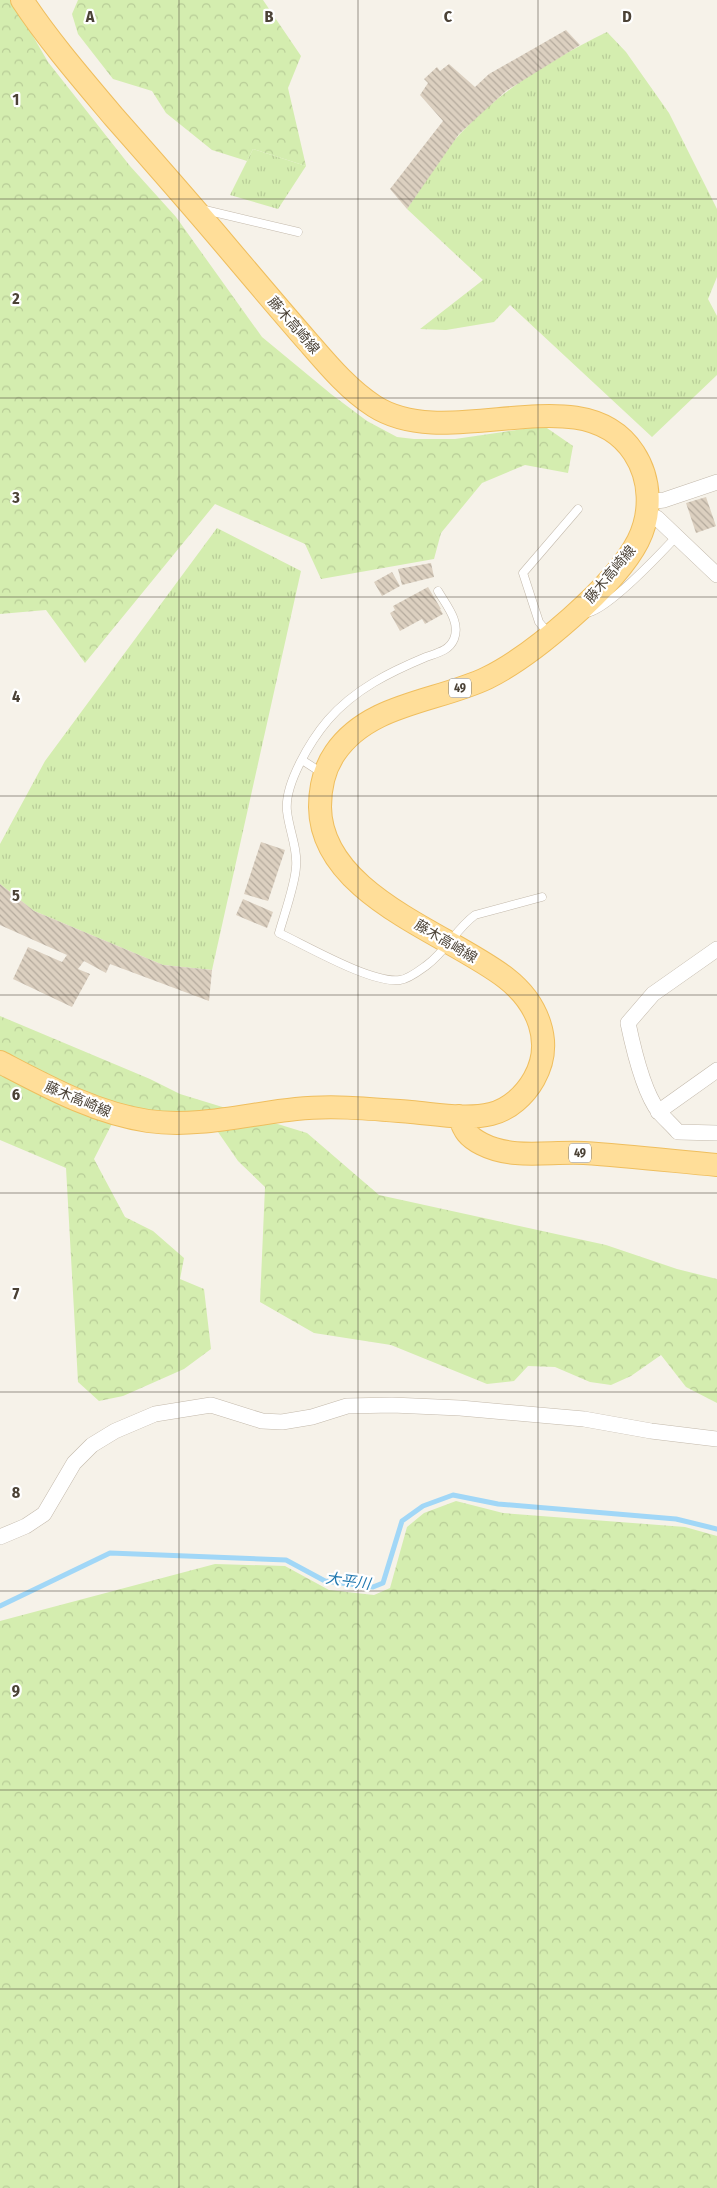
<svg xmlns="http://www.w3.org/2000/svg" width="717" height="2188" viewBox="0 0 717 2188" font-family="'Fira Sans Condensed','Noto Sans JP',sans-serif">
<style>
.grass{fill:url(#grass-tufts)}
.forest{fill:url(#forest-crowns)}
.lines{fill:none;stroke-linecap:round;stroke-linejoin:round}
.stream{stroke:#a1d7f7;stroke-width:5}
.building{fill:url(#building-back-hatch)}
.service-casing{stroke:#c3b9ab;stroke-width:9}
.minor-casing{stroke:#c3b9ab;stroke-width:16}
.primary-casing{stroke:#efbe5e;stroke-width:24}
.service{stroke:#fff;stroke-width:8}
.minor{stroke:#fff;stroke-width:15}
.primary{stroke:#ffde99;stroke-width:22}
.grid{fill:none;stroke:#4b4236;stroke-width:1;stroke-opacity:0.55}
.labels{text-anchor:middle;stroke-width:4.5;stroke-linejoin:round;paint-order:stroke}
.shield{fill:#fff;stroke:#817b72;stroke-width:1}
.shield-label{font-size:12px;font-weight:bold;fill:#4b4236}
.street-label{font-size:14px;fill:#4b4236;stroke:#fff}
.water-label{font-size:15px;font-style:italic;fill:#2279b0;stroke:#fff}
.grid-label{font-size:16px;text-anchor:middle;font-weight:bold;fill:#4b4236;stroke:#fff;stroke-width:4.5;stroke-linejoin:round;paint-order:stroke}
</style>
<defs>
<pattern id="grass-tufts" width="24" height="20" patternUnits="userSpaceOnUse" patternTransform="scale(1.25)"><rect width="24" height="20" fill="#d4edaf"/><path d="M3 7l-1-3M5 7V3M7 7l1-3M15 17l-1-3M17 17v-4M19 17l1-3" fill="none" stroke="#b8cc97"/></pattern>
<pattern id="forest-crowns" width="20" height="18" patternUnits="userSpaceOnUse" patternTransform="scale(1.25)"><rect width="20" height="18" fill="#d4edaf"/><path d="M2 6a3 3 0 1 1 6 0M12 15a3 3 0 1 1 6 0" fill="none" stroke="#b8cc97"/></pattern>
<pattern id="building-back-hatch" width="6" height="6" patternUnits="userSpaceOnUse" patternTransform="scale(1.25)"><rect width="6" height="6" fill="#dcd0c0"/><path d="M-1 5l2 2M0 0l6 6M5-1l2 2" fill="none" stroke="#b4aa9d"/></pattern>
</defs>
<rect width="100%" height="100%" fill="#f6f2e9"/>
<path class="grass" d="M607 32 626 52 669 113 717 209V277L708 299 717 316V375L652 437 510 305 494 322 446 330 420 329 483 280 407 209C423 186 442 153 460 134 500 90 554 58 607 32Z
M253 149 306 166 278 209 230 195Z
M217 528 301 571 212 970 163 965 34 911 0 884V844L45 761Z"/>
<path class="forest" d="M0 0H12L48 62 130 166 176 217 262 337 331 394 367 421 397 437 414 439H455L544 426 573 446 568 473 525 465 482 483 441 533 434 559 321 579 305 544 215 504 85 663 46 610 0 614Z
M78 0H263L301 56 288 88 306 166 253 149 247 161 212 150 166 113 152 91 113 79 78 34 72 14Z
M0 1016 150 1079 180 1094 307 1133 379 1195 606 1245 677 1269 717 1279V1403L686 1387 661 1355 631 1376 611 1385 590 1382 555 1367 528 1366 514 1381 487 1384 391 1345 314 1333 260 1302 265 1187 238 1161 207 1116 119 1110 94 1159 125 1217 153 1231 184 1258 180 1279 204 1289 211 1349 184 1369 123 1396 99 1401 78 1382 66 1168 0 1140Z
M456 1501 503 1513 685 1527 717 1536V2188H0V1621L215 1564 285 1566 329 1590 374 1595 390 1588 407 1527 424 1513Z"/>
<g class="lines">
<path class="stream" d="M0 1606 110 1553 286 1560 325 1581 373 1587 383 1583 402 1521 423 1506 453 1495 498 1504 676 1519 717 1529"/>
</g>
<path class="building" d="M566 30 580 45 506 91 459 134 407 209 390 189 443 121 420 95 428 83 424 79 437 67 440 71 449 64 475 87 489 74Z
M706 497 716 526 696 533 686 503Z
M431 563 434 577 402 585 398 569Z
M392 572 400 586 382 596 374 582Z
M428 587 441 609H440L443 614 425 624 422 619 400 631 390 613 395 610 393 606Z
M261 842 285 850 268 901 244 894Z
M0 884 34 911 163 965 212 970 209 1001 110 964 106 973 84 961 78 969 90 974 72 1007 13 979 28 947 62 962 67 955 0 925Z
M243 899 273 912 267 928 236 915Z"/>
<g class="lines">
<g class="service-casing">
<path id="service" d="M202 212 205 210 298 232
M438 591C446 605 461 622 454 639 449 651 437 653 426 657 390 672 355 689 328 720 311 740 284 784 287 811 289 830 298 849 296 867 295 885 284 915 279 933 307 946 372 984 400 980 409 979 420 970 427 965 446 951 456 929 475 915L542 897
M585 613C603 615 662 552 676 537
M548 633 539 622 523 573 578 509
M302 760 322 773"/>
</g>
<g class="minor-casing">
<path id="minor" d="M648 502 664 500 717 482
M647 514 657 518 717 575
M717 949 653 994 628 1023C633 1047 644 1093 659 1112 665 1119 672 1125 678 1132L717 1133
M658 1112 717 1070
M0 1537 26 1526 44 1514 74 1463 92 1445 115 1431 155 1414 211 1405 262 1421 282 1422 312 1417 347 1406 392 1405 460 1408 584 1419 651 1431 717 1439"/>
</g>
<g class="primary-casing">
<path id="primary" d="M0 1062C48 1087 95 1113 148 1121 198 1128 247 1114 296 1109 334 1105 373 1109 411 1112 436 1114 466 1120 491 1114 509 1110 525 1095 534 1079 555 1042 537 1002 506 978 448 933 321 895 320 807 320 787 324 769 335 753 369 703 437 702 487 678 532 656 615 586 638 541 652 513 651 479 634 453 582 373 450 455 374 406 349 390 328 365 309 343 281 311 254 279 227 247 190 203 152 160 114 117 82 79 49 41 22 0
M459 1116C464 1131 468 1137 482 1144 513 1160 550 1151 584 1153 628 1156 673 1161 717 1165"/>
</g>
<use href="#service" class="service"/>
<use href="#minor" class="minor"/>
<use href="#primary" class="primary"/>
</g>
<path class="grid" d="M179 0V2188M358 0V2188M538 0V2188M0 199H717M0 398H717M0 597H717M0 796H717M0 995H717M0 1193H717M0 1392H717M0 1591H717M0 1790H717M0 1989H717"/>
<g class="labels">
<g class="shield">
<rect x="449" y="678.5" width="22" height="19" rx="4"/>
<rect x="569" y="1143.5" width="22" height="19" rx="4"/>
</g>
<g class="shield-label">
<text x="460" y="692">49</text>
<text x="580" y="1157">49</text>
</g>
<g class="street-label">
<text transform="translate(294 325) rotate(49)" y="5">藤木高崎線</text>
<text transform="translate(610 574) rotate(-50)" y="5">藤木高崎線</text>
<text transform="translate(446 941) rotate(31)" y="5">藤木高崎線</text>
<text transform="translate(78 1099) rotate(23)" y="5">藤木高崎線</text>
</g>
<g class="water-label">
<text transform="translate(348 1581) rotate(8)" y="5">大平川</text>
</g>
</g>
<g class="grid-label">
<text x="90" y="22">A</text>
<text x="269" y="22">B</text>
<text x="448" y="22">C</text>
<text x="627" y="22">D</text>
<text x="16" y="105">1</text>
<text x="16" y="304">2</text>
<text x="16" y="503">3</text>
<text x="16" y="702">4</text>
<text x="16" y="901">5</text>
<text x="16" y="1100">6</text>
<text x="16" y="1299">7</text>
<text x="16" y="1498">8</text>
<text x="16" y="1696">9</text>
</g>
</svg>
